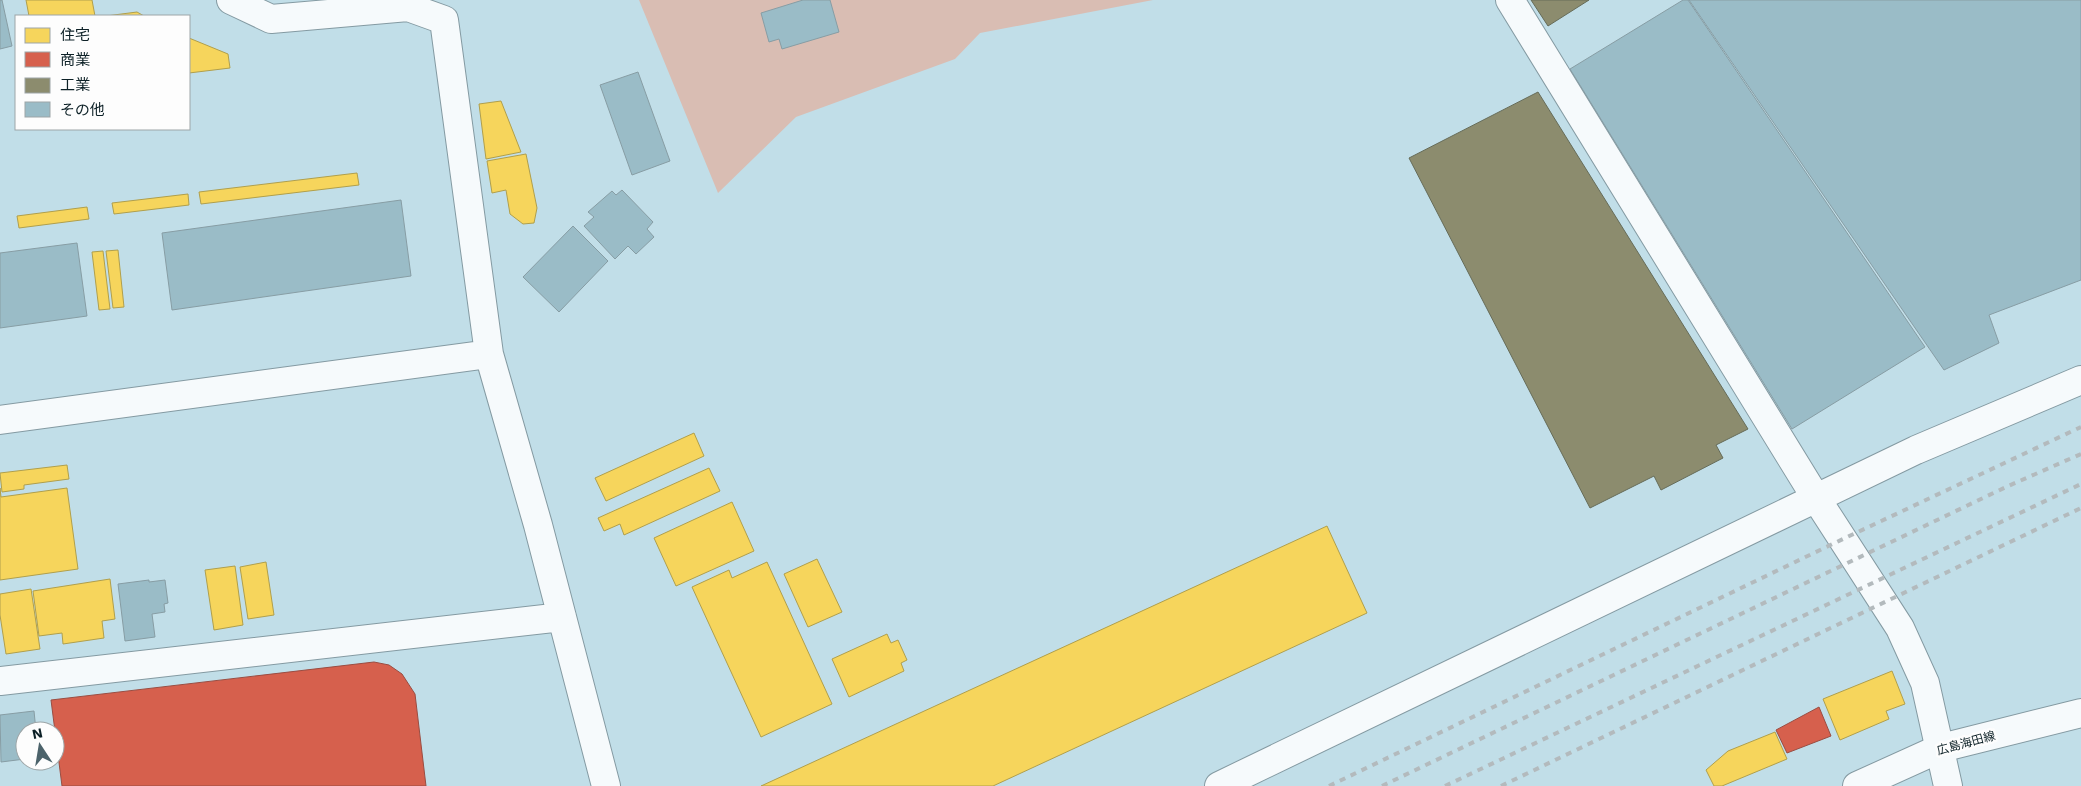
<svg xmlns="http://www.w3.org/2000/svg" width="2081" height="786" viewBox="0 0 2081 786" font-family="'Work Sans','Noto Sans JP',sans-serif">
<style>
.green{fill:#d9bdb3}
.homes{fill:#f6d55c;stroke:#b09f4c}
.shops{fill:#d6604d;stroke:#9a4d42}
.industry{fill:#8c8c6e;stroke:#666c59}
.building{fill:#9abcc7;stroke:#879da4}
.lines{fill:none;stroke-linecap:round;stroke-linejoin:round}
.minor-casing{stroke:#849aa2;stroke-width:30}
.major-casing{stroke:#849aa2;stroke-width:30}
.minor{stroke:#f6fafc;stroke-width:28}
.major{stroke:#f6fafc;stroke-width:28}
.rail{stroke:#b3babd;stroke-width:4;stroke-dasharray:6 6;stroke-linecap:butt}
.labels{text-anchor:middle;stroke-width:5;stroke-linejoin:round;paint-order:stroke}
.street-label{font-size:12px;fill:#0d2127;stroke:#fdfdfd}
</style>
<rect width="100%" height="100%" fill="#c1dee8"/>
<path class="green" d="M639 0H1153L980 33 955 59 796 117 718 193Z"/>
<path class="homes" d="M26 0H92L95 16H29Z
M137 12 144 16H106Z
M189 38 228 54 230 68 189 73Z
M501 101 521 152 486 159 479 104Z
M526 154 537 208 534 223 523 224 510 214 506 190 492 193 487 161Z
M357 173 359 185 201 204 199 192Z
M188 194 189 205 114 214 112 203Z
M87 207 89 219 19 228 17 216Z
M118 250 124 307 113 308 106 251Z
M103 251 110 309 99 310 92 252Z
M694 433 704 456 606 501 595 478Z
M67 465 69 479 24 485V489L2 492 0 473Z
M709 468 720 491 624 535 620 524 604 531 598 518Z
M0 488 1 497 67 488 78 569 0 580Z
M732 502 754 551 676 586 654 538Z
M1327 526 1367 613 993 786H761Z
M817 559 842 612 808 627 784 574Z
M266 562 274 615 248 619 240 567Z
M767 562 832 704 761 737 692 587 729 570 732 578Z
M235 566 243 625 214 630 205 570Z
M110 579 115 619 102 621 104 638 63 644 62 633 39 636 33 591Z
M31 589 40 649 6 654 0 615V594Z
M887 634 891 643 898 640 907 660 901 663 904 671 849 697 832 659Z
M1892 671 1905 704 1886 711 1889 719 1840 740 1823 699Z
M1775 732 1787 759 1722 786H1714L1706 770 1728 751Z"/>
<path class="shops" d="M374 662 389 665 402 674 415 694 426 786H62L51 700Z
M1819 707 1831 736 1787 753 1776 730Z"/>
<path class="industry" d="M1531 0H1589L1548 26Z
M1538 92 1748 429 1716 445 1723 458 1661 490 1654 476 1590 508 1409 158Z"/>
<path class="building" d="M0 0H2L12 46 0 49Z
M803 0H830L839 32 782 49 779 39 769 42 761 13Z
M1683 0H1688L1925 347 1792 429 1570 69Z
M1689 0H2081V280L1989 315 1999 343 1944 370Z
M638 72 670 161 632 175 600 85Z
M622 190 653 222 647 229 654 237 636 254 628 246 615 259 584 226 594 217 588 212 612 191 616 195Z
M401 200 411 276 172 310 162 233Z
M573 226 608 261 559 312 523 277Z
M77 243 87 316 0 328V253Z
M149 580V582L165 580 168 603 164 604 165 612 152 614 155 637 125 641 118 584Z
M34 711 36 731H25V759L1 762 0 715Z"/>
<g class="lines">
<g class="minor-casing">
<path id="minor" d="M231 0 271 19 408 7 444 20 489 354 538 525 606 786
M1510 0 1816 498 1900 628 1925 683 1948 786
M0 420 489 354
M0 681 562 617
M1219 786 1916 450 2081 380"/>
</g>
<g class="major-casing">
<path id="major" d="M1857 786 1941 748 2081 713"/>
</g>
<use href="#minor" class="minor"/>
<use href="#major" class="major"/>
<path class="rail" d="M1329 786 1843 539 2081 427
M1382 786 2006 487 2081 454
M1445 786 2081 484
M1501 786 2081 508"/>
</g>
<g class="labels">
<g class="street-label">
<text transform="translate(1966 743) rotate(-15)" y="4">広島海田線</text>
</g>
</g>
<rect x="15" y="15" width="175" height="115" fill="#fdfdfd" stroke="#9da5a7"/>
<rect x="25" y="28" width="25" height="15" fill="#f6d55c" stroke="#9da5a7"/>
<text x="60" y="40" font-size="15" fill="#0d2127">住宅</text>
<rect x="25" y="52" width="25" height="15" fill="#d6604d" stroke="#9da5a7"/>
<text x="60" y="65" font-size="15" fill="#0d2127">商業</text>
<rect x="25" y="78" width="25" height="15" fill="#8c8c6e" stroke="#9da5a7"/>
<text x="60" y="90" font-size="15" fill="#0d2127">工業</text>
<rect x="25" y="102" width="25" height="15" fill="#9abcc7" stroke="#9da5a7"/>
<text x="60" y="115" font-size="15" fill="#0d2127">その他</text>
<g transform="translate(40 746) rotate(348)"><circle r="24" fill="#fdfdfd" stroke="#9da5a7"/>
<path d="M0-4L9 19L0 12L-9 19Z" fill="#4c636b"/>
<text y="-8" font-size="14" font-weight="bold" text-anchor="middle" fill="#0d2127">N</text>
</g>
</svg>
